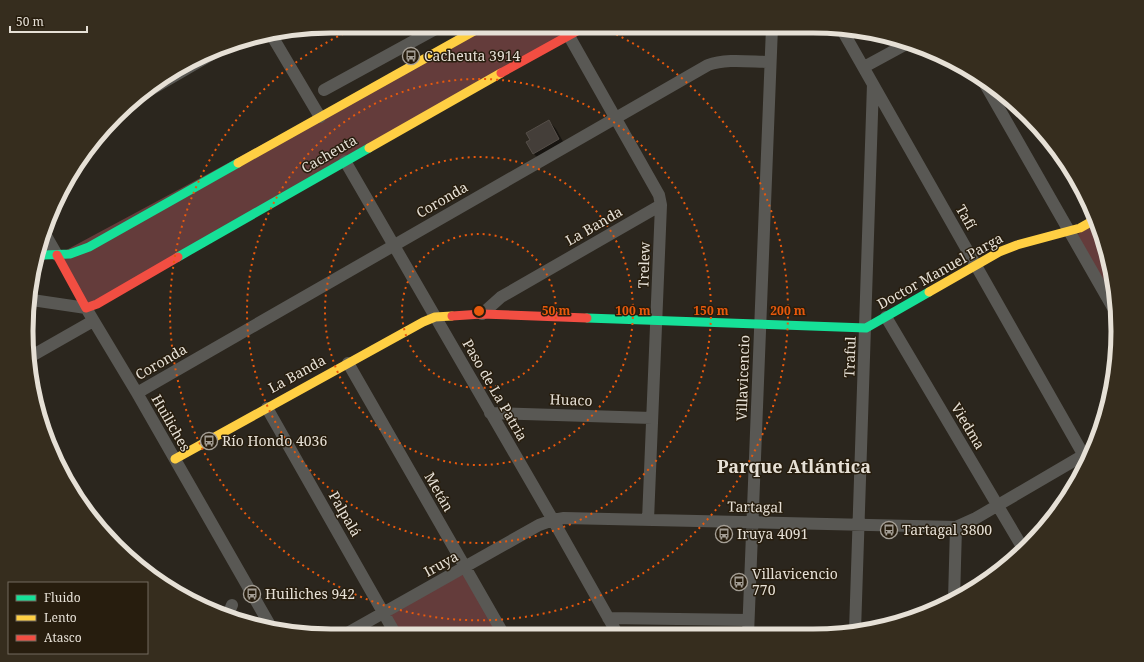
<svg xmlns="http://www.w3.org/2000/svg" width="1144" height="662" viewBox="0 0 1144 662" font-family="'Noto Serif',serif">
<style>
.green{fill:#643c3b}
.shadow{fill:#0007}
.building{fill:#443e39;stroke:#554e48}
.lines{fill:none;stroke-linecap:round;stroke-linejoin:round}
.street{stroke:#595854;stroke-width:12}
.fast{stroke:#16e098;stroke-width:9}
.slow{stroke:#ffcf43;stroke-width:9}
.jam{stroke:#f24e42;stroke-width:9}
.ring{fill:none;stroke:#e8590c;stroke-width:2;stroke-dasharray:2 4}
.labels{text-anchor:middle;stroke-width:3;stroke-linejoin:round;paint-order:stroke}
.poi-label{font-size:14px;fill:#e6e0d6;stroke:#271d0e;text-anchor:start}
.street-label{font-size:14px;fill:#e6e0d6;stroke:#271d0e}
.district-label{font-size:18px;font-weight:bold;fill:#e6e0d6;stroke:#271d0e}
.rim{fill:none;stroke:#e6e0d6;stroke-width:5}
.centre{fill:#e8590c;stroke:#271d0e;stroke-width:2}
.ring-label{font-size:12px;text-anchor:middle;font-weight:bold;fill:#e8590c;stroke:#271d0e;stroke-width:3;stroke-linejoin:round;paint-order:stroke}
</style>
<rect width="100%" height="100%" fill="#2b261e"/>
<path class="green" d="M483 26H586L86 308 57 255Z
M1097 223 1112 271 1115 302 1076 235Z
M465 573 501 635H400L388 614Z"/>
<path class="shadow" d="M549 121 556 129 566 147 541 161 534 154 531 140Z"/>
<path class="building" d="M549 120 559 139 533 154 526 142 530 140 526 133Z"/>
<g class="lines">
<path class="street" d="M841 28 1087 461
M272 36 320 117
M569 36 659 195 661 205 648 520
M864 67 910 42
M981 77 1116 313
M324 90 441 26
M138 97 212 54
M345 161 553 520 618 635
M45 234 57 255
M32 300 86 308 137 393 271 627
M482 314 501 297 661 205
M886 317 1024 550
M28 358 93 321
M348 363 504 635
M137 393 708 65C726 58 752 62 770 62
M267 408 396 635
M490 413 652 418
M954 600 956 527
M227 617 232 605
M608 618 748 620
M855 631 873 84
M344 635 539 525 553 520 564 518 956 527 976 518 1094 449
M748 635 772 27"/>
<path class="fast" d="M178 257 369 148
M36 258 44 255 70 254 89 247 238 163
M587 318 866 328 929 292"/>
<path class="slow" d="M369 148 501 73
M238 163 483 26
M929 292 999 252 1017 245 1080 228 1096 219
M175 459 423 322 435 317 452 316"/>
<path class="jam" d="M501 73 586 26
M57 255 86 308 97 304 178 257
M452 316 482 314 587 318"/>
</g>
<g class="ring">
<circle cx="479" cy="311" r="77"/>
<circle cx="479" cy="311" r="154"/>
<circle cx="479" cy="311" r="232"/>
<path d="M600 27A309 309 0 1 1 358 27"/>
</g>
<defs>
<g id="bus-ring" transform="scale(0.9)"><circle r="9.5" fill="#271d0e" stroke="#a59f96" stroke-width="1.5"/><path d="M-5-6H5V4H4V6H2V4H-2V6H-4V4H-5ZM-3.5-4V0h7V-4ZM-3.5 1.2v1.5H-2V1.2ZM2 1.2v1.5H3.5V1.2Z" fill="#a59f96"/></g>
</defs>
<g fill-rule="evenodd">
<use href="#bus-ring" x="411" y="56"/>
<use href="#bus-ring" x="209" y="441"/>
<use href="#bus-ring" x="889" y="530"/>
<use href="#bus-ring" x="724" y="534"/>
<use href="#bus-ring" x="739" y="582"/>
<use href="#bus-ring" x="252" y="594"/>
</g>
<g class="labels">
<g class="poi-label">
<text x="424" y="61">Cacheuta 3914</text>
<text x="222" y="446">Río Hondo 4036</text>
<text x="902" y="535">Tartagal 3800</text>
<text x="737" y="539">Iruya 4091</text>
<text x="752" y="579">Villavicencio<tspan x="752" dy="16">770</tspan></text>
<text x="265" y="599">Huiliches 942</text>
</g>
<g class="street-label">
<text transform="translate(329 154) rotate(-30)" y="5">Cacheuta</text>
<text transform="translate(442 200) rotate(-30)" y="5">Coronda</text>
<text transform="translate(966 217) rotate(60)" y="5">Tafí</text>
<text transform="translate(594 226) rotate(-30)" y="5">La Banda</text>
<text transform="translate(644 265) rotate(-88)" y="5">Trelew</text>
<text transform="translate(940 271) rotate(-29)" y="5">Doctor Manuel Parga</text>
<text transform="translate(850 357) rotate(-88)" y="5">Traful</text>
<text transform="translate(161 362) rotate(-30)" y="5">Coronda</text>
<text transform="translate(297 374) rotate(-29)" y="5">La Banda</text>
<text transform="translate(743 378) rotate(-88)" y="5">Villavicencio</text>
<text transform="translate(495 390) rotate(60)" y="5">Paso de La Patria</text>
<text transform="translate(571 400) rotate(2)" y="5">Huaco</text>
<text transform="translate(171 423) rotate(60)" y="5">Huiliches</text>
<text transform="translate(968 426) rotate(59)" y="5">Viedma</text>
<text transform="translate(439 492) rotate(60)" y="5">Metán</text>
<text transform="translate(755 507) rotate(1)" y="5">Tartagal</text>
<text transform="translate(345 514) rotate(60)" y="5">Palpalá</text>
<text transform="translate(441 564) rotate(-29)" y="5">Iruya</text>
</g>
<g class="district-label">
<text x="794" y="473">Parque Atlántica</text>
</g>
</g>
<path d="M0 0H1144V662H0ZM331 33H813A298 298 0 0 1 1111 331V331A298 298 0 0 1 813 629H331A298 298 0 0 1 33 331V331A298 298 0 0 1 331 33Z" fill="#362d1e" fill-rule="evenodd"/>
<path class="rim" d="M331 33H813A298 298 0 0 1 1111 331V331A298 298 0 0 1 813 629H331A298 298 0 0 1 33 331V331A298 298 0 0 1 331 33Z"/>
<circle cx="479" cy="311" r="6" class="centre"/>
<g class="ring-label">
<text x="556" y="315">50 m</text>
<text x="633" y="315">100 m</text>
<text x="711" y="315">150 m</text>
<text x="788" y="315">200 m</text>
</g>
<rect x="8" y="582" width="140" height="72" fill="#271d0e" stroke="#736b5e"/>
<rect x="16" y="595" width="20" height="6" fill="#16e098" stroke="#736b5e"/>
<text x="44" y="602" font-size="12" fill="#e6e0d6">Fluido</text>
<rect x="16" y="615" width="20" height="6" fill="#ffcf43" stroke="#736b5e"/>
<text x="44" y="622" font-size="12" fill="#e6e0d6">Lento</text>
<rect x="16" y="635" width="20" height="6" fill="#f24e42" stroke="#736b5e"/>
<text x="44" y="642" font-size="12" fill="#e6e0d6">Atasco</text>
<path d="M10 26v6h77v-6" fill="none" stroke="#e6e0d6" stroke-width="2"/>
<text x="16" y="26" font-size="12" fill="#e6e0d6" stroke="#271d0e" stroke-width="3" paint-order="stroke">50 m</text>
</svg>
